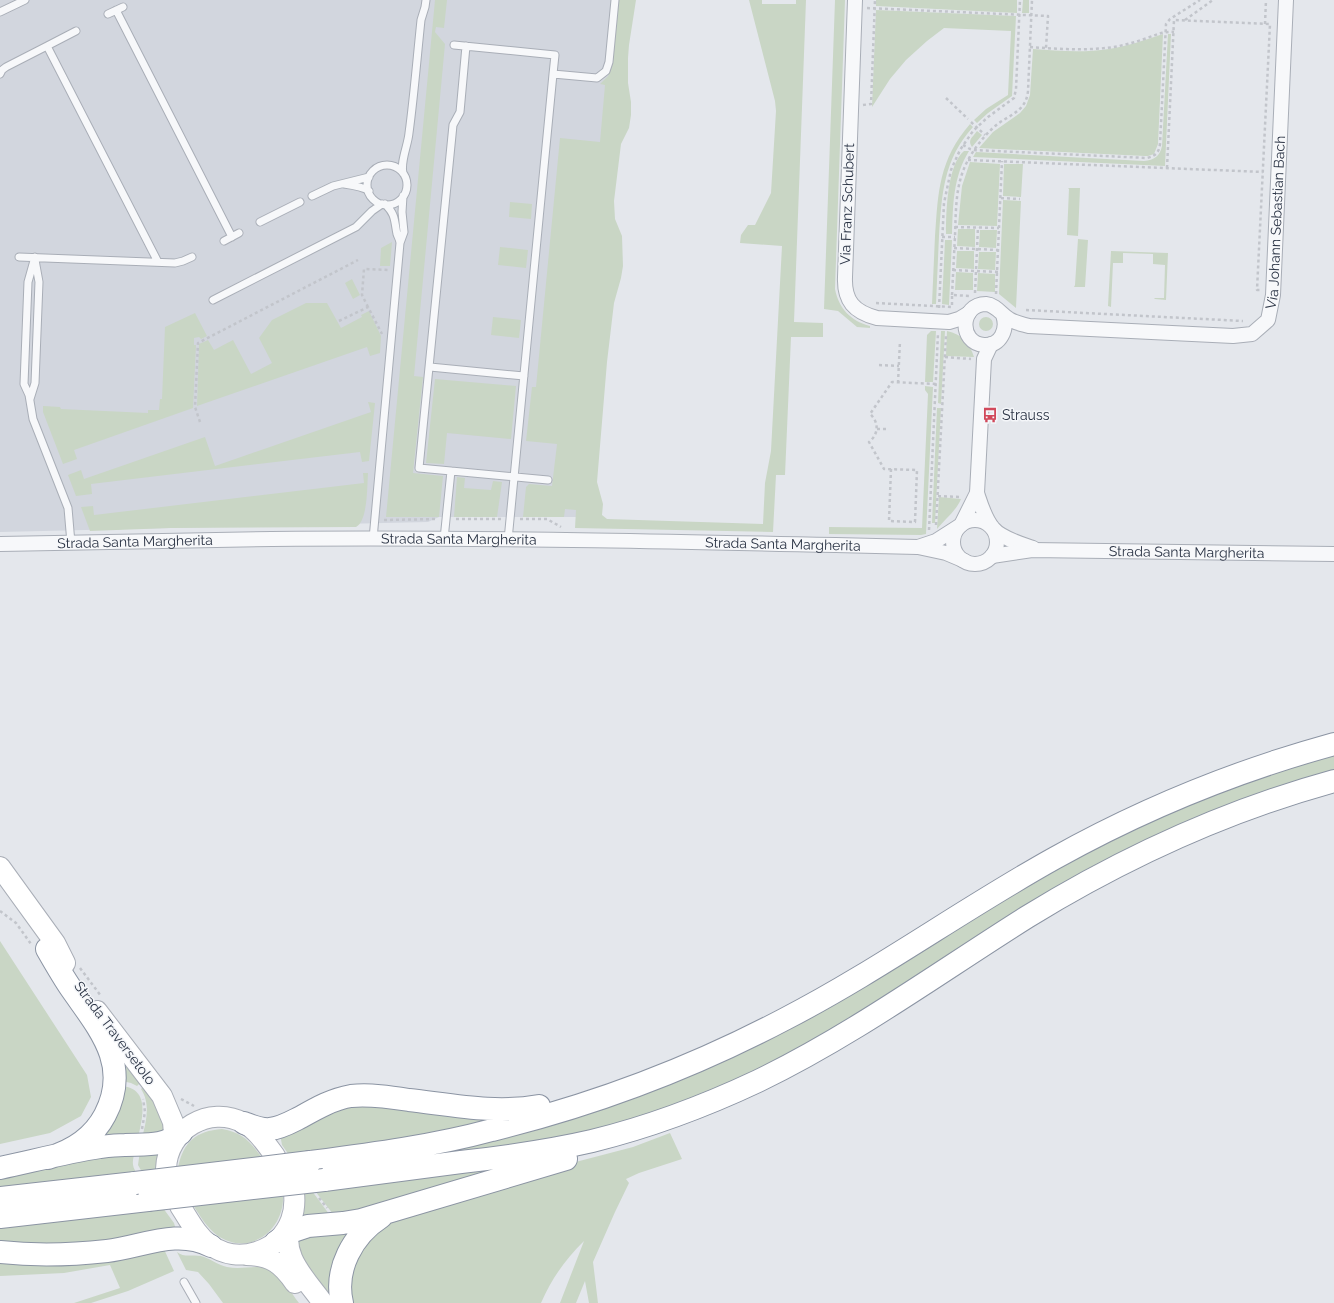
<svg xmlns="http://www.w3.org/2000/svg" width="1334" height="1303" viewBox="0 0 1334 1303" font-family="Raleway,sans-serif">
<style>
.built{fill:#d2d6de}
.green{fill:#c9d6c5}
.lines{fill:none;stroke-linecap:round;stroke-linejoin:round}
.service-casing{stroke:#a9aeb7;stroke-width:9}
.minor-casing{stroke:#a9aeb7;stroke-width:16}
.secondary-casing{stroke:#a9aeb7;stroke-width:22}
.trunk-casing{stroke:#8b94a3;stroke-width:24}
.path{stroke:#c2c5cb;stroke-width:2.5;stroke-dasharray:3 3;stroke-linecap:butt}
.service{stroke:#f7f8fa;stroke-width:7}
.minor{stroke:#f7f8fa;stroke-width:14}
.secondary{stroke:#fff;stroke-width:20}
.trunk{stroke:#fff;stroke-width:22}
.trunk-bridge-casing{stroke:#8b94a3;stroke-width:24;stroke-linecap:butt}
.trunk-bridge{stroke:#fff;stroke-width:22}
.labels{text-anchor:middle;stroke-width:3;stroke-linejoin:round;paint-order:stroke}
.street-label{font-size:14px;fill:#2b3445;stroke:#f4f6f9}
.poi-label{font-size:14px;fill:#2b3445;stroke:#f4f6f9;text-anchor:start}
</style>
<rect width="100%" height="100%" fill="#e4e7ec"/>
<path class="built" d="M0 0H624L576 517H439L428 522 0 532Z"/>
<path class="green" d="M435 0H447L444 28 436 27 435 32 445 44 414 376 423 377 413 473 443 476 439 517H386Z
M619 0H636L629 45 628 58V83L631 102V115L629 128 621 144 614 201 615 219 622 236 623 266 621 278 614 303 607 362 597 482 603 504 602 515 607 519 763 524 765 483 771 451 782 246 740 243 741 235 748 225H755L771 193 776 111 775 101 749 0H762V4H796V0H806L794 322 823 323V337H791L785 475H776L773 532 575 528 576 510 565 509 564 517H523L526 487 529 484 552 486 557 444 526 441 532 387H536L560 138 600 142 605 85 600 84 608 76 612 66Z
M835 0H845L835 289C839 309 851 321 870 326V328L857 327 838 311 824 309Z
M876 0H1017V13L876 6Z
M1023 0H1029V13H1022Z
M876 10 1016 16 1012 96 988 113 977 123 974 120 986 109 1008 95 1011 31 944 28 927 41 906 60 890 79 872 107Z
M1163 34 1158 144 1154 154 1148 156H1145L979 148 993 132 1020 113 1026 106 1030 95 1033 49C1058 51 1084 53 1109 49 1128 46 1145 40 1163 34Z
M1168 34H1171L1165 166 973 157 976 152 1144 161C1154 160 1160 156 1162 146Z
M970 124 973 127C943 160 942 194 939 236 938 259 937 281 936 304H932C933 281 934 259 935 236 938 191 939 160 970 124Z
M977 131 982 135 972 147C967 140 973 137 977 131Z
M964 151H969C953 177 953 205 952 234H946C946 213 947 165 964 151Z
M970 162 1000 164 997 226 958 225 962 186Z
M1004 164H1023L1021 197 1003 196Z
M1068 188H1080L1078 236 1067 235 1069 189Z
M1003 200 1021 201 1016 308 999 294Z
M510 202 532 204 531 219 509 217Z
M958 229H975V247L957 246Z
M980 230H997L996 248 979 247Z
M1078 239 1088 240 1085 287H1074L1075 285Z
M945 240H952L949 305 942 304Z
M392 242 390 266H380L381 248Z
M500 247 528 250 526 268 498 265Z
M957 251H974V269L956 268Z
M1111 251 1168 253 1166 300 1155 299 1154 298H1164L1165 265 1153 264V254L1123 253V263H1113L1111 307 1108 306Z
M979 252H996L995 270 978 269Z
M956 272 973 273V290H955Z
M978 273 995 274V292L977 291Z
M352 279 360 295 353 299 345 283Z
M306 303H327L341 328 362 317 361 315 369 311 381 336 380 353 370 356 367 347 197 406 199 344 208 340 214 350 233 340 251 374 272 363 259 338 272 320Z
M195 313 207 336 201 339 199 337 194 338V345H196L193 408 74 450 77 459 63 464 43 412V406L60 407 61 409 148 413V410H159L160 399H162L165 327Z
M493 317 521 320 519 338 491 335Z
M979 324a7 7 0 1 1 14 0a7 7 0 1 1-14 0Z
M931 331H936L933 382H925L927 335Z
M941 331H945L941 404 938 403Z
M947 331C962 334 970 344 974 357L946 356Z
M435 379 516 386 511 439 447 433 444 464 426 463Z
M925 386 933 387 926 534 921 535 829 534V527L922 528 928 394 925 390Z
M368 402 375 403 369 461 362 462 360 452 91 484 92 494 76 496 68 475 81 470 84 479 205 437 215 466 371 412Z
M937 408H941L935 523H932Z
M363 473H368C367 486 368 521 356 527L170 528 90 531 81 507 93 506 94 515 364 483Z
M457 477 465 478 464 488 491 490 493 481 502 482 497 517H454Z
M939 497 961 499C956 511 945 519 937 529Z
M1334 752V772L1317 777 921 977 772 1065 667 1110 556 1140 395 1163 565 1118 1006 895 1182 804Z
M0 941 87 1075 91 1097 81 1116 50 1133 0 1144Z
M121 1059 140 1083 137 1086 131 1083 122 1081Z
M122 1086C151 1089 142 1119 138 1138L96 1139Z
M143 1087 152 1098 167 1132 142 1138C146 1122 151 1104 141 1089Z
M346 1104 498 1117 450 1129 402 1139 289 1155 282 1145 280 1134Z
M222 1129C243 1133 250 1141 262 1158L178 1168C183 1142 196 1131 222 1129Z
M670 1133 682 1159 639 1173 626 1179 629 1183 615 1212 593 1262 598 1303H589L585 1281 576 1303H560L584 1241C565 1260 552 1278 541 1303H348L346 1291 357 1249 392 1220 568 1164 633 1147Z
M135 1151C133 1159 131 1165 136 1172L0 1188V1174Z
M140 1151H160L157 1170 142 1172 138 1165Z
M514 1165 361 1213 333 1214 315 1191Z
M312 1191 332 1218 301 1221 304 1192Z
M283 1195C285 1230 250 1257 218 1236 207 1228 200 1216 193 1205Z
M163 1208 174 1223 176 1230 131 1241 0 1246V1228Z
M352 1229 329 1303 298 1250V1240L304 1237Z
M163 1247 174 1271 128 1291 91 1303H74L120 1288 110 1265 64 1273 0 1276V1258Z
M177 1252C184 1258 193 1254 201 1256 209 1258 218 1265 227 1267 238 1269 247 1267 258 1267 278 1268 288 1289 299 1303H223L209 1284 198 1272 186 1270Z"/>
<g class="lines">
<g class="service-casing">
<path id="service" d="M116 10 232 237
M0 12 25 0
M108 14 123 7
M76 31 47 46 158 262
M454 45 555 55 553 74 597 78 606 71 609 62 615 0
M466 46 460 112 453 125 419 468 548 480
M0 74 2 70 6 67 47 46
M367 185a20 20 0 1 1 40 0a20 20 0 1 1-40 0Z
M403 173C400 162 408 145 409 133 414 96 417 58 421 20L425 7 426 0
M344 184C351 185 364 187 369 191
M312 196 333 186 369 177
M385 204C396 215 394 220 397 234 398 237 400 240 400 243
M260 222 300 202
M224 241 239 233
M19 257 175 263 183 261 192 257
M35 257 28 282 24 384 29 395 33 419 68 508 71 543
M213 300 356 227 372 211 382 204
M430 367 524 376
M30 399 35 383 39 282 35 260
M373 539 400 243 404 232 402 212 403 196
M444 539 451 471
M508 540 553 74
M184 1282 196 1303"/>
</g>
<g class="minor-casing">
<g id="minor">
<path d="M855 0 845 277C844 301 854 312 877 318L949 322 959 319 969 313"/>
<path id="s1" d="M1003 315C1008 329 1001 346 984 345 958 343 960 304 986 304 996 305 1001 314 1009 319 1015 323 1022 324 1029 326L1233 336 1252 334 1268 320 1273 295 1286 0"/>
<path d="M991 344 984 359 977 493C981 505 985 519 993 528 1001 538 1021 544 1033 548"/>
<circle cx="975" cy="542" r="22"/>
<path id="s2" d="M0 544C91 543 181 540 272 539 487 537 703 542 918 547L946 553 965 561"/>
<path d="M918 547 936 541 961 525 977 493"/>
<path id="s3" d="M992 556 1032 550 1334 554"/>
</g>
</g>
<g class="secondary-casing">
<path id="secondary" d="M0 867 55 943 65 963
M97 1011 162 1096 173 1122 174 1134 171 1147
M166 1169C167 1130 209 1104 244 1123 257 1130 266 1144 275 1156
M180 1206C189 1220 197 1236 210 1245 238 1265 279 1252 291 1220 294 1212 295 1203 294 1193
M291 1222C279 1255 305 1278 323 1303
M246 1255C271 1255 282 1264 295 1283"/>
</g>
<g class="trunk-casing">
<path id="trunk" d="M47 949C55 963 63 977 72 990 100 1030 131 1065 105 1115 93 1138 72 1151 48 1158
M244 1123C252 1126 261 1130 270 1129 281 1128 291 1122 301 1117 317 1108 333 1099 351 1096 370 1094 390 1097 409 1100 453 1105 496 1114 539 1106
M310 1162C371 1154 433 1146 492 1130 594 1105 692 1068 785 1019 878 971 963 909 1055 858 1143 809 1236 771 1334 744
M0 1168C33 1161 67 1152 100 1147 108 1146 117 1145 125 1145 146 1144 163 1147 181 1133
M324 1180C369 1174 415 1168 461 1162 505 1157 549 1151 592 1141 649 1127 705 1106 758 1081 853 1035 938 973 1027 917 1123 858 1225 811 1334 781
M0 1198 135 1183
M0 1217 148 1200
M276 1242 293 1231 308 1226 343 1223 361 1220 566 1159
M0 1252C35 1256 71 1255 107 1251 142 1247 177 1228 211 1246
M342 1303C334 1269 353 1235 381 1217"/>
</g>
<path class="path" d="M867 8 1048 16 1046 48
M1185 20 1213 0
M1265 24 1266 0
M1030 47C1058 49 1086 51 1114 47 1125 45 1136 42 1147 38 1156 35 1163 31 1174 32
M946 98 968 119
M863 105 871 104 875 0
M971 122 985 135
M963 145 970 149 974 150 1147 158C1156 156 1159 152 1160 144L1166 24 1170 19 1200 0
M968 160 1263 172
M1167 168 1174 20 1270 24 1257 290H1261
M1001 198 1020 199
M955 227 999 228
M942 237H955
M954 248 998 250
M953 270 998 272
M975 293 978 227
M996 294 1002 161
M952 295C953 275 954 256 955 236 956 212 955 187 966 164 973 150 982 138 994 127 1007 115 1026 113 1028 91L1032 0
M876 303 952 307V295L970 296
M368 307 362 295 364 269 388 270
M939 308 944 203 951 170 960 150 973 131 988 117 1014 98 1016 89 1020 0
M1026 310 1243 321
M339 321 368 307 382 334
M945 357 971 359
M879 365 899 366
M898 383 900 341
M200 422 195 407 198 343 358 260
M877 429H888
M891 469 889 521 915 522 917 470 884 469 869 442C879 434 879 422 870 414L892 382 936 384
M938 496 961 497
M456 519H501
M520 519H547L561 527
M384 520 437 519
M936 525 946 335
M929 530 938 333
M0 911 16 923 31 944
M80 968 101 996
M181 1099 194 1106
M142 1129 145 1112 143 1099
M319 1198 327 1208"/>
<use href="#service" class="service"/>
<use href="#minor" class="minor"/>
<use href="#secondary" class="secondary"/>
<use href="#trunk" class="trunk"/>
<g class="trunk-bridge-casing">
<path id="trunk-bridge" d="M135 1183 310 1162
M148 1200 324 1180"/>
</g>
<use href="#trunk-bridge" class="trunk-bridge"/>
</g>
<defs>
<g id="bus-bare" transform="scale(1.2)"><path d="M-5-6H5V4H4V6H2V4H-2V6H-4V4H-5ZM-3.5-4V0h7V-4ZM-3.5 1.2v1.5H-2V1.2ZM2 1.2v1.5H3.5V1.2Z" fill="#d1495b" stroke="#f4f6f9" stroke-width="2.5" paint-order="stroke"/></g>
</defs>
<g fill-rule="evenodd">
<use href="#bus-bare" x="990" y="415"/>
</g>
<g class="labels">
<g class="street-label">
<text transform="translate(847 204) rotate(-88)" y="5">Via Franz Schubert</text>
<text dy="5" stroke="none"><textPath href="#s1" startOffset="497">Via Johann Sebastian Bach</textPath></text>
<text dy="5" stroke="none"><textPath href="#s2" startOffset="459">Strada Santa Margherita</textPath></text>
<text dy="5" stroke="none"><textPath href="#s2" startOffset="135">Strada Santa Margherita</textPath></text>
<text dy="5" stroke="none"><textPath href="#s2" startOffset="783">Strada Santa Margherita</textPath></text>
<text dy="5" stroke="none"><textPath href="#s3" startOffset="195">Strada Santa Margherita</textPath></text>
<text transform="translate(115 1033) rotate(53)" y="5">Strada Traversetolo</text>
</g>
<g class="poi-label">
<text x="1002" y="420">Strauss</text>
</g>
</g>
</svg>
